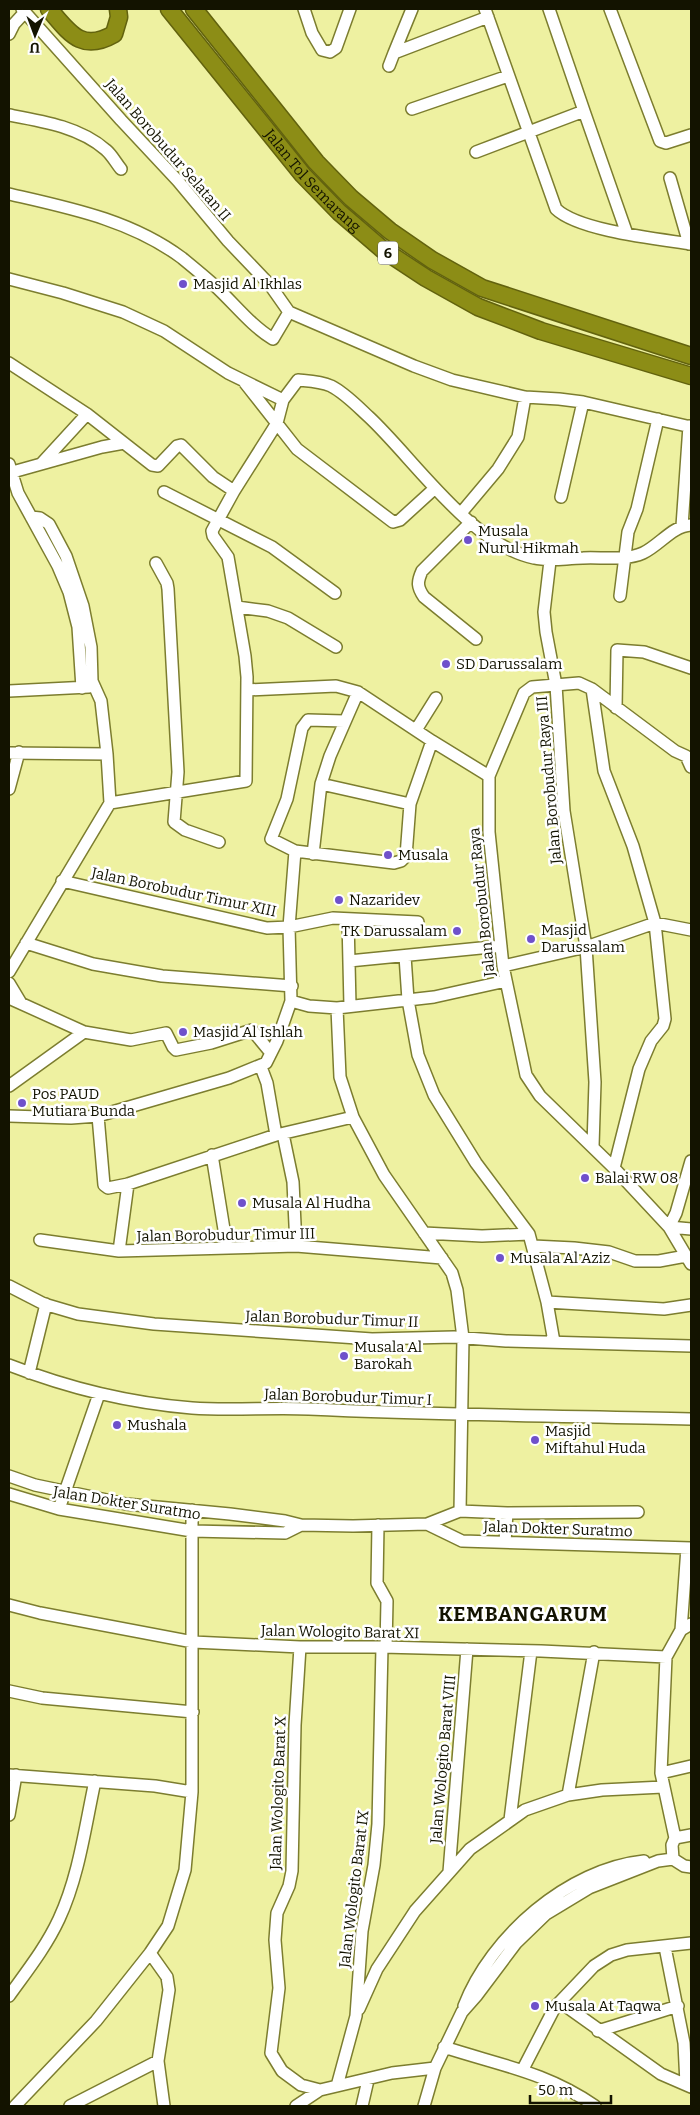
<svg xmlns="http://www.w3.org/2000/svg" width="700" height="2115" viewBox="0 0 700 2115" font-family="Bitter,serif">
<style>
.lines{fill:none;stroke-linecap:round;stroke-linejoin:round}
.minor-casing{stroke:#7c7d2f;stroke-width:14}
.highway-casing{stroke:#62620e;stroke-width:19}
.minor{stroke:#fff;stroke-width:11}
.highway{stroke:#8c8d16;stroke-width:16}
.poi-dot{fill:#6f51cb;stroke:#fff;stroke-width:2}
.labels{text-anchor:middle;stroke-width:5;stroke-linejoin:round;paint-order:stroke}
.shield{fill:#fff;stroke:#5a5a4c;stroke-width:1}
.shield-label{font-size:14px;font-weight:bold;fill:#131300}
.street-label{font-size:15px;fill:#131300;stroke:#fff}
.poi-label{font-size:15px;fill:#131300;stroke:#fff;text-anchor:start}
.district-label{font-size:20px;font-weight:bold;letter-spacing:1px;fill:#131300;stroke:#fff}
</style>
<rect width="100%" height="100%" fill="#eef1a1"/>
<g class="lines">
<g class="minor-casing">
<path id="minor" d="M22 9 121 120 178 181 228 241 270 285 289 312
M304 9 312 33 322 50 330 52 336 48 350 9
M412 9 394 53 488 17
M485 9 556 209C579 231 659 239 691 244
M610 9 660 141 666 143 691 135
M9 34 14 24 25 12
M389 66 394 53
M412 109 508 76
M584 111 627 234
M9 115C42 121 80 127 106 150 112 155 116 163 121 169
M476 152 584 111 549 9
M670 178 689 244
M9 194C70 208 131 220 182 258 193 267 204 276 214 285 234 303 250 325 273 339L289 312
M9 279 63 293 123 312 164 331 228 373 283 400 298 380C309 381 320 381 331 386 345 393 358 407 369 417 414 459 471 545 534 558 551 562 566 558 583 558 602 557 625 561 643 553 660 545 672 526 691 525
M289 312 414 366 452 380 525 397 559 399 583 402 691 427
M9 363 87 414 152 465 158 466 177 446 181 445 213 477 234 491
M245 383 297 449 393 522 400 520 434 489
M42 463 87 414
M9 464 18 493 58 566 69 592 78 627 82 688
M9 473 102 447 124 443
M164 492 272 547 335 593
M561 497 583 402
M461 513 498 469 518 437 525 397
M471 522 422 571C417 582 417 587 424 597L476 639
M682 526 689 426
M550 561 544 612 546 632 556 685 564 811 586 947 595 1082 593 1146
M156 563 167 583 168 589 178 772 174 822 185 830 219 842
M620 596 628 532 637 509 658 419
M237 607 268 611 288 618 336 647
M592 689 604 771 633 846 655 923 665 1019 663 1026 651 1041 639 1069 614 1168
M247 690 336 686 358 692 432 741 489 776
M9 691 89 687
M616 708 617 650 644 652 691 668
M344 721 308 720 302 728 287 799 271 839 295 851 394 863 401 861 406 856 410 804 432 741
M416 730 436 698
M9 753 107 754
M691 767 686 756 675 751 592 689 579 683 567 684 532 687 524 693 489 776V832L503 966 526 1075 540 1096 614 1168 669 1227 691 1264
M321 784 410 804
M9 789 19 752
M110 803 246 781 247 677 245 656 228 557 213 536 212 531 234 491 277 423 283 400
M313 854 321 784 330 756 358 692
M62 881 267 928 289 927 333 918 418 922
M348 920 350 1006
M26 943 93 964 162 976 292 986
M405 956 408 1000 418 1055 434 1095 476 1163 529 1234 547 1302 554 1342
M349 961 501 946
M503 966 586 947 655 923 691 930
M9 972 110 803 107 754 101 701 92 681 91 647 83 606 66 556 49 524 40 518 31 517
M9 983 21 1003
M9 998 84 1032 131 1040 166 1033 173 1047 176 1050 211 1043 252 1030 271 1053
M291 1001 309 1006 337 1008 434 997 506 981
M337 1008 340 1077 353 1117 384 1175 452 1273 457 1290 463 1338 460 1511
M261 1067 267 1083 276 1135
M9 1086 84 1032
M9 1116 71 1118 98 1116 229 1078 266 1063 277 1041 291 1001 289 927 295 851
M98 1116 104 1185 108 1188 128 1184 276 1135 353 1117
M283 1134 293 1182 296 1246
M212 1155 227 1248
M669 1227 676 1213 691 1161
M669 1227 691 1229
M424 1233 482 1236 529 1234
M40 1240 119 1251 296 1246 442 1258
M533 1246 574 1248 609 1252 635 1261H659L686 1256
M119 1251 128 1184
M9 1286 44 1304 78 1314 154 1324 372 1339 454 1337 506 1341 691 1346
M547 1302 664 1309 691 1305
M9 1365C68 1388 129 1403 192 1408 231 1411 271 1407 309 1409 437 1415 564 1416 691 1419
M29 1373 46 1304
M9 1476 35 1485 126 1504 230 1514 285 1521 301 1525 353 1526 427 1524 460 1511 507 1513 638 1512
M9 1494 59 1509 192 1531 285 1533 301 1525
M59 1509 99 1394
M427 1524 462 1541 691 1548
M378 1525 377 1583 387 1601 386 1647
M505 1542 507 1513
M9 1605 40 1613 193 1642 300 1647H382L541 1651 666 1657
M681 1630 687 1548
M300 1647 295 1725 292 1871 289 1886 277 1913 275 1940 279 1988 271 2053 282 2071 301 2085 320 2090
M9 1691 42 1698 193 1712
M661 1773 691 1766
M9 1775 155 1786 192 1792
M568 1795 594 1652
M9 1815 16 1775
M510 1820 531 1651
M675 1838 661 1773 666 1657 681 1630 691 1624
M675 1838 672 1845 673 1859 684 1866 691 1867
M675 1838 691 1835
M449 1872 467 1649
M665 1947 684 2043 686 2084
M150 1953 167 1977 169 1990 158 2061 164 2106
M9 1996C27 1971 46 1947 59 1919 79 1876 85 1827 95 1781
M560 2002 661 2074 691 2087
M464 2006C491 1936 568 1869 644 1861
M359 2009 377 1969 415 1911 470 1849 525 1810 568 1795 602 1790 663 1787
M598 2031 678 2006
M444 2047C499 2065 546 2072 595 2106
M523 2069 555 2007 594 1966 611 1955 627 1950 691 1943
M337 2086 356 2016 362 1931 374 1865 378 1824 382 1647
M15 2106 96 2021 150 1953 168 1926 185 1870 192 1792V1510
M70 2106 158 2061
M296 2106 320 2090 392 2073 435 2068
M362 2106 368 2080
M424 2106 435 2068 462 2012 477 1995 516 1943 546 1914 589 1888 658 1861 673 1859"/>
</g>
<g class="highway-casing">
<g id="highway">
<path d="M49 9C69 32 81 53 114 34L119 17 118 9"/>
<path id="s1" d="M169 9 303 175 339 212 382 249 426 278 478 307 541 331 691 376"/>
<path d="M194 9 316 162 351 198 390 231 432 260 482 288 691 356"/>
</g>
</g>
<use href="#minor" class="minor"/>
<use href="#highway" class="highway"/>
</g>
<g class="poi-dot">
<circle cx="183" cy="284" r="5"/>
<circle cx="468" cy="540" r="5"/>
<circle cx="446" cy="664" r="5"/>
<circle cx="388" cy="855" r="5"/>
<circle cx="339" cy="900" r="5"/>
<circle cx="457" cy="931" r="5"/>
<circle cx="531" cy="939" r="5"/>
<circle cx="183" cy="1032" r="5"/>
<circle cx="22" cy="1103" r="5"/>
<circle cx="585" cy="1178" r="5"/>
<circle cx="242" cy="1203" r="5"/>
<circle cx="500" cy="1258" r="5"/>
<circle cx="344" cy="1356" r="5"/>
<circle cx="117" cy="1425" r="5"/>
<circle cx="535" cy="1440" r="5"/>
<circle cx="535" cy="2006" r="5"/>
</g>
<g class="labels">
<rect class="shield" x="378" y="241.5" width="20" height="23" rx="4"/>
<g class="shield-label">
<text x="388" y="258">6</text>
</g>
<g class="street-label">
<text transform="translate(168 150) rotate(49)" y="5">Jalan Borobudur Selatan II</text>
<text dy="5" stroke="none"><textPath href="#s1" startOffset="224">Jalan Tol Semarang</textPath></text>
<text transform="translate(549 780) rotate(-95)" y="5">Jalan Borobudur Raya III</text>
<text transform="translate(184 892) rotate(12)" y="5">Jalan Borobudur Timur XIII</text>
<text transform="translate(482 902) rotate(-96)" y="5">Jalan Borobudur Raya</text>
<text transform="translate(226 1235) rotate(-1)" y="5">Jalan Borobudur Timur III</text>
<text transform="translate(332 1319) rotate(2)" y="5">Jalan Borobudur Timur II</text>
<text transform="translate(348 1397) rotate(2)" y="5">Jalan Borobudur Timur I</text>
<text transform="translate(127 1503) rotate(9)" y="5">Jalan Dokter Suratmo</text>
<text transform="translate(558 1529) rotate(2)" y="5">Jalan Dokter Suratmo</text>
<text transform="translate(340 1632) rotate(1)" y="5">Jalan Wologito Barat XI</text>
<text transform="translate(443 1759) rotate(-85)" y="5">Jalan Wologito Barat VIII</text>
<text transform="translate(278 1793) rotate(-88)" y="5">Jalan Wologito Barat X</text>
<text transform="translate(354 1889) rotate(-83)" y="5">Jalan Wologito Barat IX</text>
</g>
<g class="poi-label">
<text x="193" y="289">Masjid Al Ikhlas</text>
<text x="478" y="536">Musala<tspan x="478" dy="17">Nurul Hikmah</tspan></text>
<text x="456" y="669">SD Darussalam</text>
<text x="398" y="860">Musala</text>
<text x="349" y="905">Nazaridev</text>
<text x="541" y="935">Masjid<tspan x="541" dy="17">Darussalam</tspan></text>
<text x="447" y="936" text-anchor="end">TK Darussalam</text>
<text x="193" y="1037">Masjid Al Ishlah</text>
<text x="32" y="1099">Pos PAUD<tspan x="32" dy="17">Mutiara Bunda</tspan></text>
<text x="595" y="1183">Balai RW 08</text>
<text x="252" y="1208">Musala Al Hudha</text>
<text x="510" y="1263">Musala Al Aziz</text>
<text x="354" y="1352">Musala Al<tspan x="354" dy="17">Barokah</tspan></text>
<text x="127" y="1430">Mushala</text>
<text x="545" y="1436">Masjid<tspan x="545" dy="17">Miftahul Huda</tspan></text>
<text x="545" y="2011">Musala At Taqwa</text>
</g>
<g class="district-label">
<text x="523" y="1621">KEMBANGARUM</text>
</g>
</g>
<rect width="700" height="2115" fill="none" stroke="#131300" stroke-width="20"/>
<g transform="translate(35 35) rotate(181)" stroke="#ffffff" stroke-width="4" paint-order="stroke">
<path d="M0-4L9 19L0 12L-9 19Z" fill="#131300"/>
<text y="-8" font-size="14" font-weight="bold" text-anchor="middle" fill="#131300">U</text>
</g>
<path d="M530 2095v8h81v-8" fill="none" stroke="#131300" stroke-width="2.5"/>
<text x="538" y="2095" font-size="15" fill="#131300" stroke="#ffffff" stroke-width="4" paint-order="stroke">50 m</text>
</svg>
